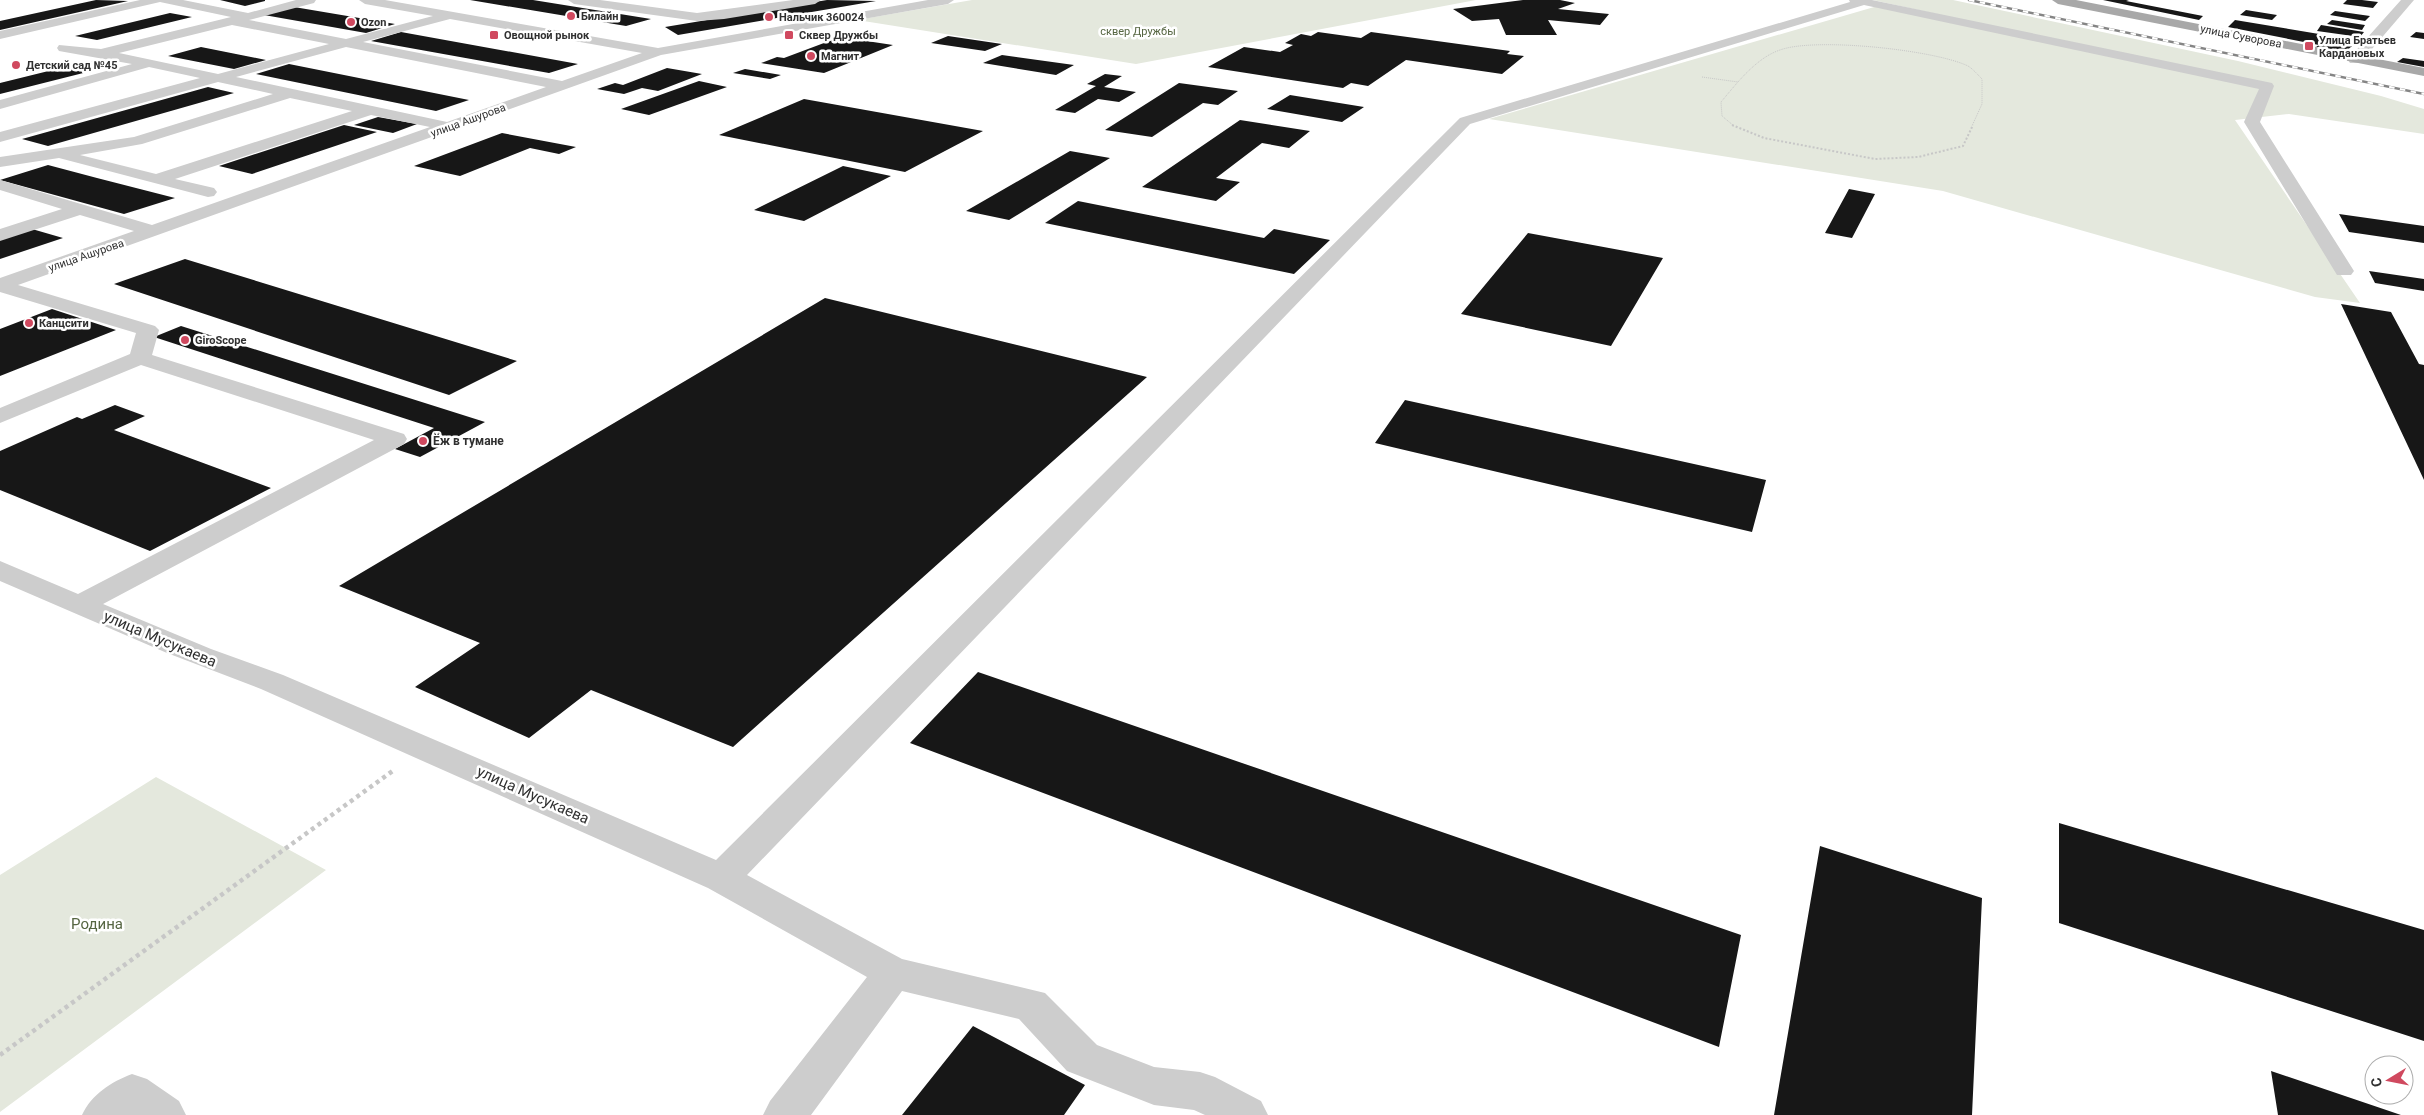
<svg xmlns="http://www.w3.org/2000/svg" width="2424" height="1115" viewBox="0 0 2424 1115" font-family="Roboto,sans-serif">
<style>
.green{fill:#e4e8dd}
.building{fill:#171717}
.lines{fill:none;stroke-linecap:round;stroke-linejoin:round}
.path-far2{stroke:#c7c7c7;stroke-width:1;stroke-dasharray:1 1;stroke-linecap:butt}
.path-far1{stroke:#c7c7c7;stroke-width:2;stroke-dasharray:2 2;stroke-linecap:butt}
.path{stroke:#c7c7c7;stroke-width:4.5;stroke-dasharray:4 4;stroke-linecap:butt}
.minor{fill:#cdcdcd;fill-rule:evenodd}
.major{fill:#a8a8a8;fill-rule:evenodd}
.rail-casing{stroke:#858585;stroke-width:2.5}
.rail{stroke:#fff;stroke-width:2;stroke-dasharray:5.5;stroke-linecap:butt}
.poi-dot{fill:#d0495f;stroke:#fff;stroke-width:2}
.labels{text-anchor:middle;stroke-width:5;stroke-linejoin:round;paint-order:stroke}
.far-poi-label{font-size:11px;font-weight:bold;fill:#303030;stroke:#fff;text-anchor:start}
.far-park-label{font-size:11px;fill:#566642;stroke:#fff}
.far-street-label{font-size:11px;fill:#303030;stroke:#fff}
.poi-label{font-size:12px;font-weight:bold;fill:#303030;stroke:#fff;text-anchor:start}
.near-street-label{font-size:15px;fill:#303030;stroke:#fff}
.near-park-label{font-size:15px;fill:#566642;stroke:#fff}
</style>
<rect width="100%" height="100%" fill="#fff"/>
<path class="green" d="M972 0H1476L1136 64 857 20Z
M1873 0H1953L2238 61 2381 96 2424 109V134L2289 114 2235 120 2360 303 2315 297 1943 191 1489 119 1881 5 2122 55Z
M156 777 326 870 0 1112V875Z"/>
<path class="building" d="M96 0 128 1 0 30V21Z
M220 0H265V1L245 6Z
M470 0H533L651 19 626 26Z
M827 0 876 1 678 35 665 27Z
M1523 0H1560L1575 3 1558 9 1609 14 1600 25 1548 20 1557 35H1506L1499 19 1472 21 1453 9Z
M2103 0H2129L2126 1 2203 16 2199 20Z
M2347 0H2362L2378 2 2373 8 2343 4Z
M294 7 395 24 366 33 264 15Z
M2246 10 2277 15 2272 20 2240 15Z
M2335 11 2370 16 2365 21 2330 15Z
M170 13 192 17 97 40 75 36Z
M2235 20 2325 35 2319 40 2352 46 2344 53 2316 47 2319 45 2228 27Z
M2332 20 2365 25 2362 30 2327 24Z
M2321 25 2364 32 2360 37 2317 31Z
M401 32 578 64 549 73 371 41Z
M1318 32 1361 38 1371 32 1510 51 1507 54 1524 56 1502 74 1406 60 1368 86 1351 83 1343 88 1208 67 1244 47 1280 52 1293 45 1285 43 1301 34 1311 36Z
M2416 32 2424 33V39L2410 37Z
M948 36 1002 44 985 51 931 43Z
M840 37 893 45 824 73 761 63 777 57 784 58Z
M201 47 266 60 234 69 168 56Z
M1002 55 1074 65 1056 75 983 63Z
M2403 58 2424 61V67L2397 62Z
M89 61 111 66 0 94V83Z
M289 64 469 100 436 111 256 74Z
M667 68 702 74 658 91 642 88 624 94 597 89 615 83 623 85Z
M745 69 781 75 770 79 733 73Z
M1105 74 1122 76 1104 87 1136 92 1119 102 1098 99 1075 113 1055 110 1096 86 1087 84Z
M699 81 727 87 649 115 621 109Z
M1179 83 1238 91 1218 105 1203 103 1152 137 1105 130Z
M208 87 234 93 48 146 22 139Z
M1290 95 1364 107 1342 122 1267 109Z
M804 99 983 131 905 172 719 135Z
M378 117 417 124 393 133 354 125Z
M1240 120 1310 131 1289 148 1262 143 1216 178 1240 182 1216 201 1142 187Z
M344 125 377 132 252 174 219 166Z
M502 133 576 147 559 154 530 148 460 176 414 166Z
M1070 151 1110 158 1009 220 966 211Z
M48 165 97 178 175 198 124 214 0 180Z
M843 166 891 176 804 221 754 210Z
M1849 189 1875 194 1852 238 1825 233Z
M1078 201 1264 238 1274 229 1330 240 1294 274 1045 223Z
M2339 214 2424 226V243L2349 232Z
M32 229 63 238 0 259V239Z
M1528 233 1663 258 1611 346 1461 314Z
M185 259 517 361 449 395 114 284Z
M2369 271 2424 279V291L2375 283Z
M825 298 1147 377 733 747 591 690 529 738 415 687 480 643 339 586Z
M2341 304 2391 312 2419 364 2424 365V480Z
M52 309 116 330 0 376V329Z
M181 326 485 422 420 457 395 449 434 428 154 337Z
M1405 400 1766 480 1752 532 1375 443Z
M115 405 145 416 114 430 271 488 150 551 0 490V451L77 417 82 419Z
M978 672 1741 935 1719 1047 910 743Z
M2059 823 2424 930V1041L2059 923Z
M1820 846 1982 898 1972 1115H1774Z
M973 1026 1085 1085 1064 1115H902Z
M2271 1071 2401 1115H2278Z"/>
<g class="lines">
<path class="path-far2" d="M1702 77 1738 82
M1734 126 1722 116 1721 102C1737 83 1756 58 1780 50 1815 37 1935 50 1968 66 1973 69 1978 75 1982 79V104L1972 126"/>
<path class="path-far1" d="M1732 125 1764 138 1875 159 1918 157 1963 146 1973 125"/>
<path class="path" d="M0 1055 394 770"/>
<path class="minor" d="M140 0H183L248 13 296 0H316L314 3 249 20 346 39 433 16 365 4 359 0H385L658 48 928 0H954L948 4 661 55 18 285 155 326 159 330 152 355 404 434 407 439 404 444 103 604 211 649 283 675 716 860 1460 118 1850 2 1849 0H1872L2272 83 2274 86 2260 122 2354 271 2351 275H2337L2244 122 2259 89 1864 5 1470 124 747 875 902 959 1045 993 1097 1045 1154 1067 1200 1072 1215 1077 1261 1101 1268 1115H1205L1194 1110 1154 1105 1067 1071 1019 1019 902 991 811 1115H763L770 1101 867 977 708 888 261 689 167 653 0 581V561L78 594 374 440 141 365 0 423V408L130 354 136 333 0 292V278L134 231 80 215 0 241V229L62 209 0 190V180L152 225 430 127 371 115 175 179 214 188 217 192 214 196 208 197 59 158 0 167V157L134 137 273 94 218 82 0 142V132L200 78 149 67 0 109V100L132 64 59 51 57 48 59 45 101 49 231 17 160 2 0 39V31ZM450 19 642 53 562 81 363 42ZM232 25 329 44 218 74 119 53ZM346 47 546 87 447 122 236 77ZM290 98 352 111 156 174 80 155 142 144Z
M568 0H600L697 13 793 0H821L815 4 724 19 697 21 574 4Z
M2401 0H2414L2360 63H2350L2348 60 2350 57Z
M132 1074 147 1079 179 1101 186 1115H82C92 1094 111 1082 132 1074Z"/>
<path class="major" d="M2052 0H2076L2424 68V76L2058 4Z"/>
<g class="rail-casing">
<path id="rail" d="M1969 0 2424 94"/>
</g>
<use href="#rail" class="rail"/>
</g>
<g class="poi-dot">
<circle cx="571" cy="16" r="5"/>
<circle cx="769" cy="17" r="5"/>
<circle cx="351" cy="22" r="5"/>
<rect x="489" y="30" width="10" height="10" rx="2.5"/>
<rect x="784" y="30" width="10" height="10" rx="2.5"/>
<rect x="2304" y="41" width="10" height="10" rx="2.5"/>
<circle cx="811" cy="56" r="5"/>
<circle cx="16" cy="65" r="5"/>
<circle cx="29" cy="323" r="5"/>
<circle cx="185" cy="340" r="5"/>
<circle cx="423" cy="441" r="5"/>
</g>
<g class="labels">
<g class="far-poi-label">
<text x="581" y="20">Билайн</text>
<text x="779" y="21">Нальчик 360024</text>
<text x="361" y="26">Ozon</text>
<text x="504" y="39">Овощной рынок</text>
<text x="799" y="39">Сквер Дружбы</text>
<text x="2319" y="44">Улица Братьев<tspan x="2319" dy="13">Кардановых</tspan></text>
<text x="821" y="60">Магнит</text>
<text x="26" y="69">Детский сад №45</text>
<text x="39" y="327">Канцсити</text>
<text x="195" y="344">GiroScope</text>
</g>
<g class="far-park-label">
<text x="1138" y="35">сквер Дружбы</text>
</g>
<g class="far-street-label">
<text transform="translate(2241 36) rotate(11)" y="4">улица Суворова</text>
<text transform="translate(468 120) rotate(-20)" y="4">улица Ашурова</text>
<text transform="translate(86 255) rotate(-19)" y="4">улица Ашурова</text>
</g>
<g class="poi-label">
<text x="433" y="445">Ёж в тумане</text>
</g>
<g class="near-street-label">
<text transform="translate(160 639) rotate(23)" y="5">улица Мусукаева</text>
<text transform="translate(533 795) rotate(24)" y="5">улица Мусукаева</text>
</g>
<g class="near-park-label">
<text x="97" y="929">Родина</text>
</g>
</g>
<g transform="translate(2389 1080) rotate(260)"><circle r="24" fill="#ffffff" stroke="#acacac"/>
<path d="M0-4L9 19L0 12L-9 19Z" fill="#d0495f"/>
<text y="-8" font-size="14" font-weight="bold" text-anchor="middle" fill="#303030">С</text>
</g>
</svg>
